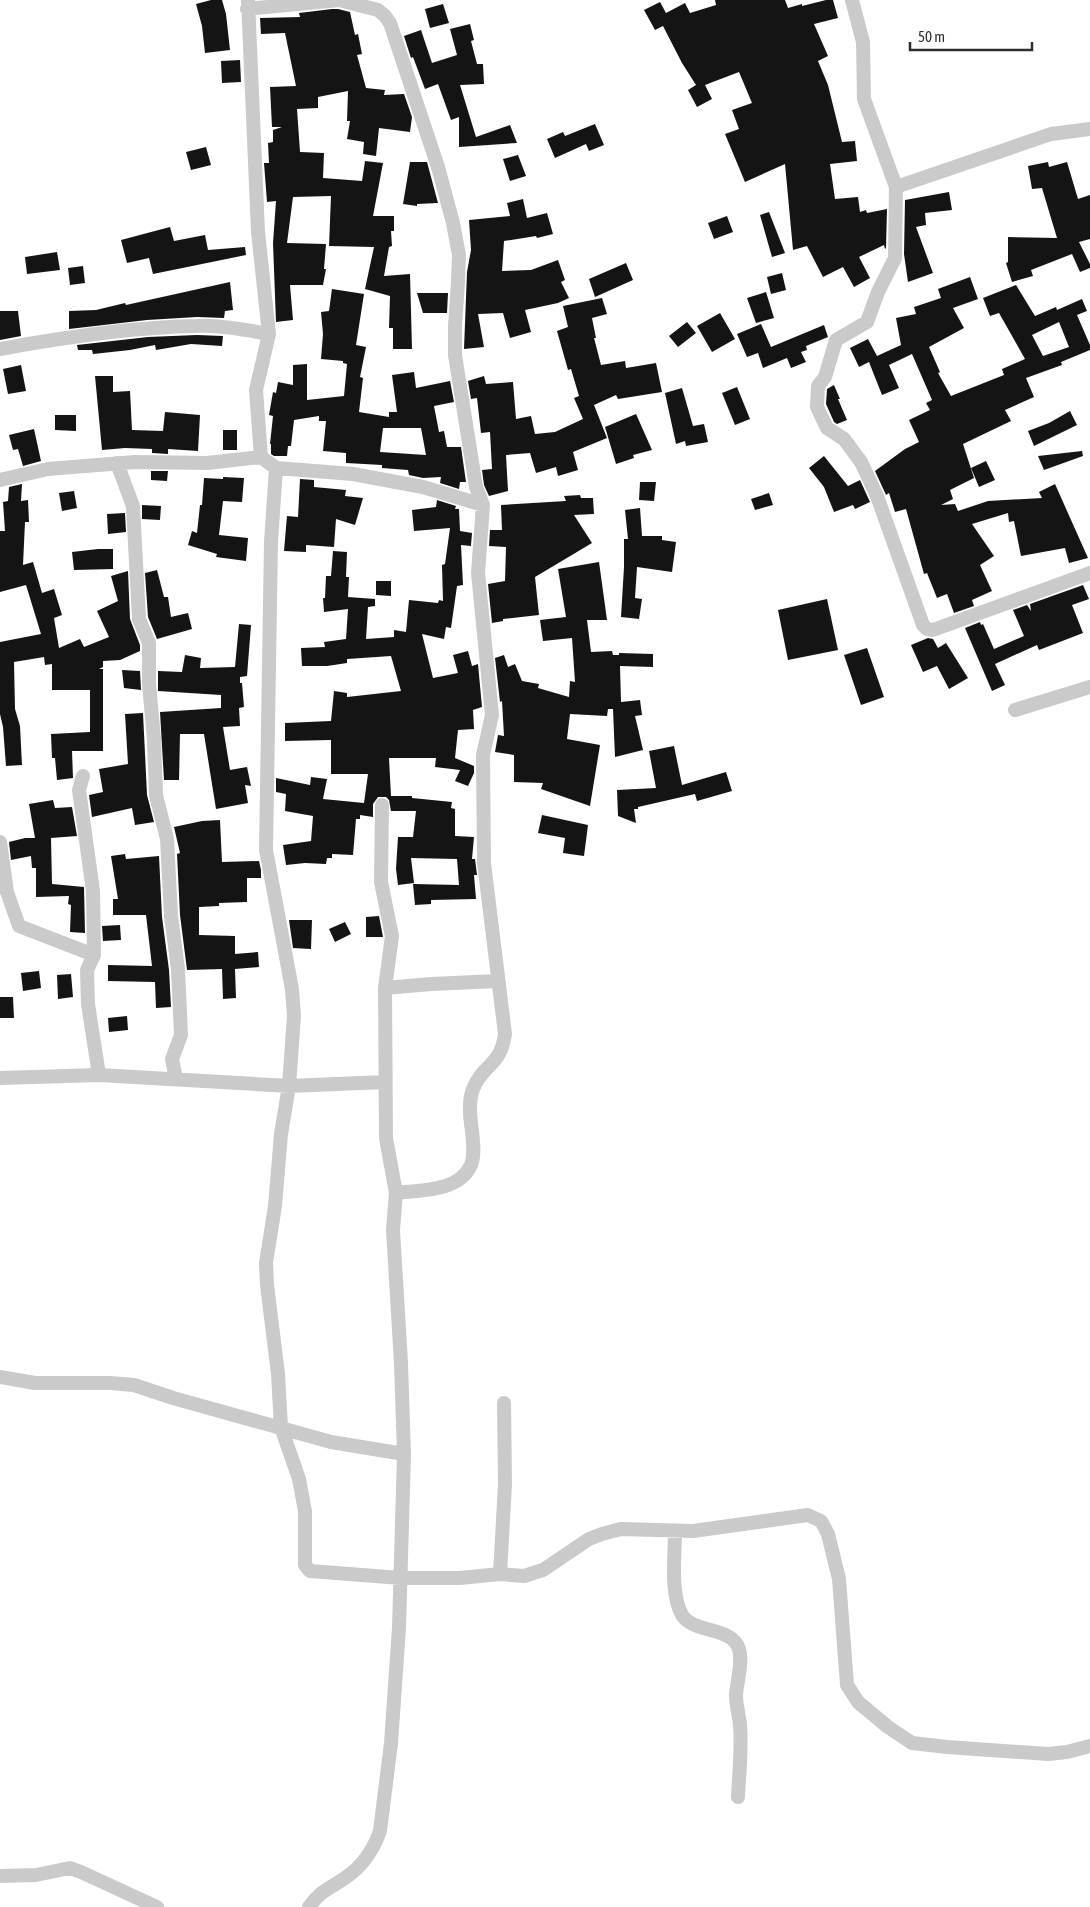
<svg xmlns="http://www.w3.org/2000/svg" width="1090" height="1907" viewBox="0 0 1090 1907" font-family="'Asap Condensed',sans-serif">
<style>
.building{fill:#141414;fill-rule:evenodd}
.lines{fill:none;stroke-linecap:round;stroke-linejoin:round}
.minor{stroke:#cacaca;stroke-width:14}
</style>
<rect width="100%" height="100%" fill="#fff"/>
<path class="building" d="M211 0H222L226 14 230 50 205 53 202 26 196 4Z
M715 0H785L788 8 802 4V6L826 0H833L838 18 814 24 828 56 818 61 828 85 842 142 855 141 857 161 830 164 835 199 858 197 860 212 866 210 867 213 887 209 886 248 885 249 884 245 859 257 870 278 854 287 843 267 823 277 807 246 793 250 785 164 745 182 725 134 739 129 732 110 752 103 739 72 705 85 712 99 697 107 688 90 696 85 682 63 663 26 655 30 644 10 660 2 666 13 685 3 690 13 716 5Z
M443 4 449 23 430 28 425 9Z
M332 9H338L350 12 355 35 358 34 362 54 357 55 366 88 385 90 384 95 404 94 412 117 410 132 379 128 376 156 363 154 364 142 347 139 350 121H347L348 91 318 97V108L297 109 300 152 324 153 323 178 362 181 365 161 383 163 373 216H394V231H391L392 246 389 247 384 276 410 274 412 349H393V328H389L390 296 365 289 374 247 329 246 331 196 293 197 287 243 326 244 324 269H326L323 285H290L293 320 276 322 273 243 276 201 267 202 264 163H269L268 143 273 142V130L282 127H272L270 87 296 86 285 33 261 34 260 18 300 17 299 13Z
M470 24 474 40 471 41 477 64H483L484 84 460 85 476 137 510 125 517 143 459 147V117L451 120 438 84 425 89 413 57 411 58 404 36 421 30 432 63 457 55 450 29Z
M240 60 241 82 222 83 221 61Z
M595 124 604 145 589 151 586 144 555 158 547 139 563 132 565 136Z
M206 147 211 165 191 170 186 152Z
M518 155 526 176 510 181 503 159Z
M410 162H427L438 203 417 204V206L403 204Z
M1048 162 1049 167 1067 162 1078 199 1090 195V239L1079 242 1090 264V268L1080 272 1072 254 1031 270 1033 276 1012 282 1006 263 1008 262V237L1057 238 1042 188 1032 189 1028 166Z
M949 192 952 210 925 213 926 225 916 227 933 273 908 282 904 254 905 200Z
M523 199 527 218 547 213 553 234 537 238 536 236 504 241 502 271 531 270 558 260 565 280 561 282 569 298 558 303 525 310 531 332 510 338 503 313 478 314 484 347 464 349 467 272 471 250 469 220 510 216 507 203Z
M769 212 785 253 772 257 760 215Z
M727 216 733 232 714 239 708 223Z
M170 227 174 241 205 235 208 250 245 247 246 255 153 274 149 258 127 263 121 240Z
M57 252 60 270 27 274 25 257Z
M626 263 633 280 595 297 589 279Z
M83 266 85 283 70 285 68 268Z
M782 273 786 290 771 294 767 277Z
M970 277 978 299 953 308 964 328 929 347 940 372 938 373 951 396 1004 375 1002 369 1025 359 999 313 990 316 983 298 1016 285 1035 316 1056 307 1057 310 1082 299 1087 311 1077 315 1090 345V350L1061 362 1062 365 1026 378 1034 397 1005 410 1011 421 963 444 974 478 950 490 953 499 941 505 955 504 958 511 988 501 1042 498 1039 492 1055 484 1088 558 1069 563 1065 548 1021 556 1014 521 1009 522 1008 513 972 524 994 556 980 565 992 591 972 600 974 606 954 613 947 594 937 598 927 573 924 574 906 509 895 512 889 493 886 495 875 471 905 449 919 442 909 420 930 410 926 403 932 400 912 354 889 365 899 388 882 395 869 362 859 367 850 348 868 339 877 356 901 345 896 318 916 314 914 307 941 298 938 289ZM1059 322 1069 347 1043 356 1032 335Z
M230 282 233 310 225 311 224 318 197 317 147 320 69 329V311L96 310 125 303 126 305Z
M332 289 364 294 356 345 366 347 360 377 363 378 359 412 389 417V412H397L392 375 414 372 416 388 450 381 454 402 434 406 439 432 444 431 447 447H461L466 482H460L459 489 440 483 441 477 423 478 409 475 408 470 382 468V465L346 463V453L323 451 326 421H319V416L294 420 291 446H288L287 456H274L271 454V444H270L273 416 269 415 273 392 276 393 278 382 293 385V365L307 364V400L344 396 347 364 343 363V361L321 359 323 334 321 312 329 311ZM383 428H421L426 455 380 452Z
M766 292 774 318 756 323 747 298Z
M417 293H448L447 313H423Z
M602 298 607 314 592 318 596 338H594L601 365 625 361 626 368 656 363 662 392 618 399 616 395 594 405 607 438 573 452 578 470 558 476 556 467 536 473 530 453 506 455 508 491 489 496 484 485 482 470 492 469 490 432 481 433 477 398 471 399 468 381 484 376 486 384 513 382 516 419 531 416 535 434 555 432 583 419 574 398 579 396 571 369 568 370 557 331 568 327 563 306Z
M0 311H18L21 336 0 340Z
M720 313 735 339 712 352 697 326Z
M687 322 696 333 678 347 669 336Z
M761 324 771 347 824 325 828 337 806 346 807 350 801 352 806 362 791 368 787 358 763 368 758 353 747 357 737 334Z
M197 335 223 336 222 346 191 344 156 350 155 345 130 350 93 354 92 350H78L77 345 148 337Z
M21 365 26 391 8 394 3 369Z
M95 376H113V392L130 391 132 430 163 431 165 412 200 415 198 451 168 449V454L152 453V449L125 448 102 450Z
M834 385 840 399H838L847 420 837 424 834 422 826 404 827 389Z
M737 387 750 419 735 425 722 393Z
M682 388 693 426 704 424 708 442 686 446 685 441 676 444 665 393Z
M1070 411 1077 425 1034 446 1028 431 1049 423Z
M636 414 652 450 633 455 634 458 616 464 605 427Z
M55 415H76V431L55 430Z
M34 429 41 461 23 466 18 449 13 450 9 435Z
M223 430H237V450H223Z
M1082 451 1083 456 1044 470 1038 456Z
M824 456 848 486 860 480 870 502 855 509 853 505 834 512 824 487 809 468Z
M986 461 995 480 979 487 971 468Z
M151 471H168L167 481 151 480Z
M223 477 244 478 242 502 223 501 219 535 248 538 246 561 216 557 217 554 188 545 192 531 197 533 200 505H202L204 478 223 479Z
M300 479 314 480V487L346 490 345 496 363 498 355 525 336 519 334 547 306 545V552L284 551 287 516 298 517Z
M640 482H656L654 501 639 500Z
M22 484 21 501 28 500 29 522H25L23 565 33 562 42 593 54 589 62 615 54 618 59 648 80 639 84 647 109 637 97 611 118 601 111 576 128 571 130 619 140 645V651L120 660 103 661V667L99 669H103V751H72L73 778 57 780 55 758H52L51 734 90 732V690H52V664L45 665 44 657 14 662 15 709 20 726 22 765 6 766 3 727 0 714V642L41 634 26 585 0 592V531H5L3 502 8 501 9 487Z
M74 491 77 508 62 511 59 493Z
M769 493 773 505 755 510 751 499Z
M580 495 581 498H593L594 514 574 515 592 543 535 577 539 615 503 619V621L492 623 488 584 505 581 506 547 489 546 490 530H502L501 505 566 501 564 496Z
M437 500 456 506 455 509H459L460 531 472 533 471 545V543V546L461 545 463 585 457 586 451 628 446 627 444 639 422 634 433 678 458 673 453 655 468 651 472 666 478 664 482 707 473 710 474 729 458 730 455 758 474 766V773L468 786 455 781 460 770 435 767 436 758H389L391 796H412V798L452 802 451 808 455 809V836L474 837 472 859H475L477 875H474L476 899 431 900V904L415 905 413 884 459 885 457 859 411 858 414 883 398 885 396 869 398 837H413L416 811H391L389 800 386 797H378L373 804V817L360 815V819H356L353 855 332 854V858H327L326 864 305 863 286 865 283 845 311 841 313 816 285 811 286 794 276 792V778L310 785 311 777 327 779 323 799 364 803 368 774H331V740L285 741V723L331 721 334 691 347 693V697L401 691 391 656 347 659V663L327 666H302L301 648 325 647 324 642 346 639 348 609 324 612 323 598H325L326 576H331L333 551 347 552 346 577H349L348 597 375 599V606L368 607 366 639 394 637V630L406 632 409 600 438 603 439 600 443 601 442 565 445 564 450 528 414 531 412 510 436 507Z
M142 505 161 506 160 520 142 519Z
M640 508 642 536H662V540L676 542 672 572 637 567 635 598 642 599 639 619 621 617 624 567V539H628L625 510Z
M125 513 126 532 108 534 107 514Z
M98 549H113V569L74 570 72 552Z
M599 562 607 620H587L591 652 612 651 613 655H619V653L653 654V667L620 666 621 702 640 700 642 715 635 716 643 750 615 757 613 709H608L607 716 570 714 567 739 600 745 590 806 541 789 543 783 514 782V755L495 752 498 735 504 736 502 701 500 702 495 658 504 655 508 667 515 664 522 681 539 684 538 688 569 697 570 681 575 682 572 638 543 641 540 620 566 617 558 569Z
M157 570 164 597H168L171 617 188 613 192 629 157 639 148 617 145 573Z
M376 581H391V596L376 595Z
M1083 585 1089 599 1072 605 1083 633 1039 650 1037 645 995 664 1005 685 992 691 965 628 980 622 981 625 983 624 994 649 1024 636 1013 610 1027 605 1031 611 1030 604Z
M827 599 838 650 788 660 778 610Z
M239 624 251 625 247 676 240 677V683H242L244 707 239 708 240 726 223 727 230 770 247 767 251 786 245 785 248 803 216 809 204 734H180L179 780H164L160 712 221 708V695L158 691V671L182 672 185 655 201 658 200 668 235 667Z
M928 638 933 639 938 648 946 643 968 678 949 689 937 666 923 672 911 645Z
M867 648 884 697 861 705 844 655Z
M122 670 140 671 141 690 124 688Z
M143 713 147 795 154 822 135 825 132 808 92 817 89 795 103 792 99 769 128 764 125 714Z
M674 746 682 785 726 772 732 791 697 801 695 794 638 807V809H634L636 823 618 816 617 790 656 788 649 751Z
M53 800 55 808 72 807 77 836 51 838 52 884 84 887 85 933 70 932 71 905 68 904 69 896 36 897V868H32L31 856 11 860 9 842 25 838H35L29 804Z
M542 815 588 825 584 856 563 853 565 838 538 833Z
M220 820 222 862 259 861 261 870V878H247V902L219 903V906L199 907V935L235 936V954L258 952 259 967 235 969 236 998 223 999 222 969 187 970 180 915 177 854 180 853 174 827 202 821Z
M125 854 126 859 159 856 162 917 169 970 171 1007 156 1008 155 982 108 981V965L152 966 146 915H113V899H118L111 856Z
M379 916 383 937H366V917Z
M289 920H312L311 949 293 948Z
M345 922 351 934 335 942 329 929Z
M120 925 121 940 103 941 102 926Z
M39 971 41 988 23 991 21 973Z
M71 974 73 997 58 999 57 975Z
M0 997H13L14 1018H0Z
M127 1016 128 1030 109 1032 108 1018Z"/>
<g class="lines">
<path class="minor" d="M248 0 258 232 269 334 256 390 261 457 276 468 271 542 266 850 292 989 294 1016 289 1086 281 1134 275 1206 266 1263 267 1285 278 1374 281 1427 299 1479 305 1511V1565L310 1571 401 1578H460L500 1574 524 1576 543 1570 589 1539 602 1534 621 1529 693 1531 808 1515 821 1521 828 1534 839 1579 847 1685 858 1702 888 1727 912 1743 947 1747 1048 1754 1067 1752 1090 1746
M852 0 863 42 864 99 896 187 895 258 878 292 867 322 836 340 825 377 818 386 817 407 827 428 844 439 861 462 877 496 923 625 927 629 933 630 1090 573
M247 9 339 0 378 10 385 16 390 23 438 167 453 223 459 255 458 282 455 326V355L476 487 483 505 478 573 492 715 483 755 484 863 505 1034C501 1066 482 1065 473 1089 468 1102 470 1118 472 1131 473 1141 475 1155 471 1165 459 1192 421 1190 396 1193
M896 187 1051 134 1090 129
M0 349C65 337 131 327 197 326 221 325 246 330 269 334
M117 463 133 506 139 619 149 643V684L154 739 156 795 167 839 171 916 178 969 181 1035 172 1059 176 1079
M276 468 353 474 423 487 483 505
M0 480 48 469 135 462 207 463 261 457
M1015 710 1090 687
M83 776 79 790 93 891 94 955 87 970 88 1004 99 1075
M0 842 7 892 19 926 94 955
M385 988 431 984 497 981
M0 1078 99 1075 289 1086 385 1082
M0 1377 35 1383H110L134 1385 173 1398 331 1442 404 1454
M675 1532C675 1555 670 1594 682 1615 694 1634 732 1626 739 1649 743 1661 737 1682 736 1695 736 1705 739 1715 740 1725 742 1748 739 1774 738 1797
M500 1574 505 1484 504 1403
M0 1876 36 1875 70 1868 81 1872 157 1907
M309 1907C321 1890 329 1889 345 1878 363 1866 373 1851 380 1831L391 1743 399 1628 404 1454 401 1363 393 1230 396 1193 386 1138 385 988 392 936 381 882 382 805"/>
</g>
<path d="M910 42v8h122v-8" fill="none" stroke="#2d2d2d" stroke-width="2.5"/>
<text x="918" y="42" font-size="15" fill="#2d2d2d" stroke="#ffffff" stroke-width="4" paint-order="stroke">50 m</text>
</svg>
